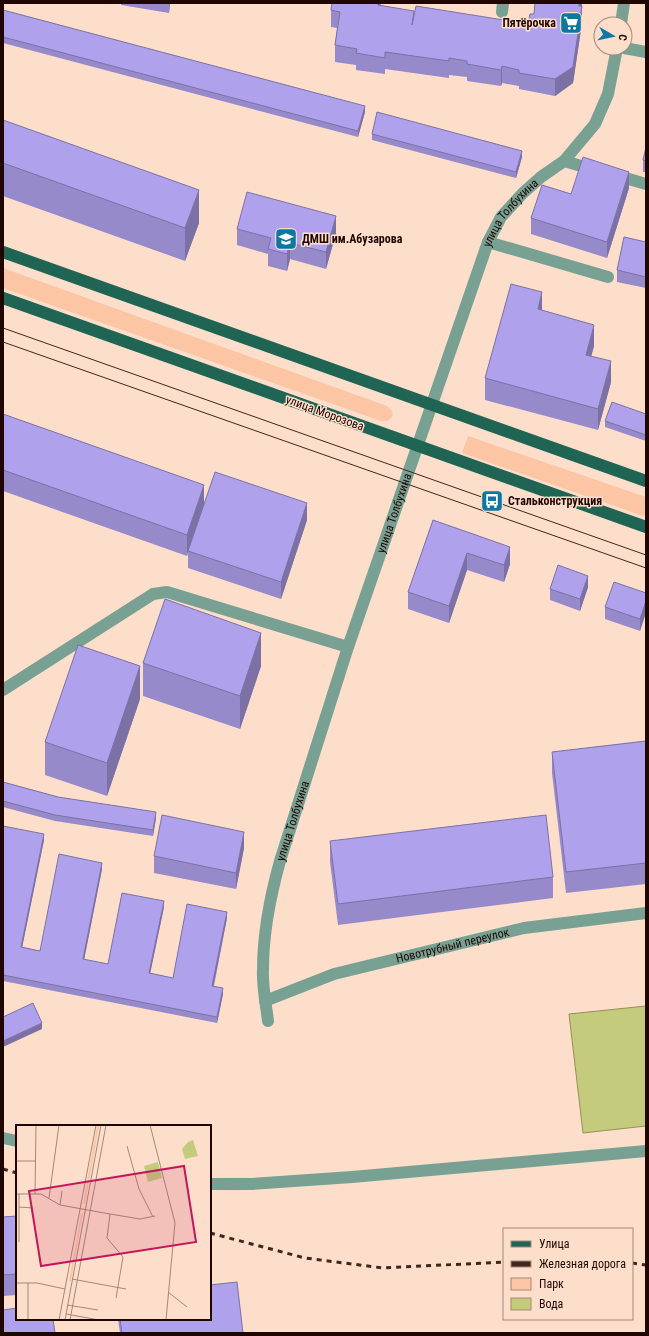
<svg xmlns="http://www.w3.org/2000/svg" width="649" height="1336" viewBox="0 0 649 1336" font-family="'Roboto Condensed',sans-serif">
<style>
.green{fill:#fcc5a3}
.water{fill:#c4cb7d;stroke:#939058}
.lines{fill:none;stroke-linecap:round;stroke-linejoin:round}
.minor{stroke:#78a194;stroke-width:12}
.major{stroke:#206453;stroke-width:12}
.tram{stroke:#41261e;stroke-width:1}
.rail{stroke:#41261e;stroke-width:3;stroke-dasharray:5 5;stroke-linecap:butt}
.wall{fill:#978acb}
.shaded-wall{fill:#7b71a5}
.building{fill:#b0a1ec;stroke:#7b71a5}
.labels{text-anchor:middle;stroke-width:3;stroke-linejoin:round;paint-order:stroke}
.poi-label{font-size:12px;font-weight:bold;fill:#200600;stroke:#fddecb;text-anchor:start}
.street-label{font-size:12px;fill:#200600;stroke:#fddecb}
.inset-road{fill:none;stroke:#a5887a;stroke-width:1}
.view{fill:#c2185b;fill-opacity:0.15;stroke:#c2185b;stroke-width:2}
.inset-edge{fill:none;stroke:#200600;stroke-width:2}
</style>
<rect width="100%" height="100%" fill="#fddecb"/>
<path class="green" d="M3 268 387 406C394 411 395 416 387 421H381L3 288Z
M468 436 646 497V517L462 453Z"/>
<path class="water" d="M646 1006V1126L583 1133 569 1014Z"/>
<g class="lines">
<g class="minor">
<path d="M502 12 503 3"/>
<path d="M621 24 624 3"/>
<path d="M624 48 646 52"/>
<path d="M564 161 595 170"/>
<path d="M615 175 646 184"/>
<path d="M488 242 608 277"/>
<path d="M3 690 153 594 167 592 348 647"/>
<path id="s1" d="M265 1001 334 974 524 928 646 913"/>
<path id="s2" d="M268 1021C266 1004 262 986 263 969 263 932 270 897 280 861L348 647 488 242 501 217 523 193 541 177 564 161 595 124 608 94 617 48"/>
<path d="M3 1138 17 1141"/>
<path d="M210 1184H252L352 1177 646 1151"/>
</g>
<path class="major" d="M3 252 646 481
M3 298 646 527"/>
<path class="tram" d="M3 328 646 555
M3 342 646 568"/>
<path class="rail" d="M3 1169 17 1173
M210 1233 305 1258 383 1268 504 1262
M632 1263 646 1265"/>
</g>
<path class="wall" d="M121 3H170L169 13 121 5Z
M328 3H381V6L414 16 510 25 527 28 534 14 535 3H582V23L573 83 555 96 519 89V86L502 83 501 86 467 81V77L449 75V78L385 69V74L356 70V65L335 62V45L337 28 331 27V10L332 4Z
M3 10 365 112 358 137 3 43Z
M3 120 199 223 185 261 3 196Z
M372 134 522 157 516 178 372 140Z
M646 147V172H643V160Z
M629 188 607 258 531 234V218L571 194Z
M237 229 336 233 326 269 290 259 287 271 268 266V254L237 245Z
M646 240V288L617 282V270L646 242Z
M542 311 594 346 591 356 611 382 598 430 485 400V378Z
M3 414 204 503 307 520 281 599 188 568V552L187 556 3 491Z
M646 414V441L605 427V421Z
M433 520 510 564 504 582 467 570 449 623 408 609V592Z
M588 587 580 611 550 600V589Z
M646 593 640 631 605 619V607Z
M143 663 261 666 240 729 143 696Z
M140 699 107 796 45 775V742Z
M646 741V884L566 893 552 773V752Z
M3 782 58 797 156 818 153 836 55 821 3 807Z
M3 826 44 840 22 947 40 951 102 869 84 960 108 964 164 907 150 973 173 978 227 918 214 986 223 994 217 1023 3 981Z
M330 841 553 877V898L338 925 330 862Z
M244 848 236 889 154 873V856Z
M17 1216V1295L3 1296V1217Z
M118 1319H210L243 1333H120Z"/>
<path class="shaded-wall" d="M169 3H170L169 13Z
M378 3H381L378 22Z
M579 3H582L579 22Z
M582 6V23L573 83 555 96V79Z
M502 66V83L501 86V70Z
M365 106V112L358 137V131Z
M522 151V157L516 178V172Z
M629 172V188L607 258V242Z
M199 190V223L185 261V228Z
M336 216V233L326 269V252Z
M290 243V259L287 271V254Z
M542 292V313L538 309Z
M594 325V346L586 376V355Z
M611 361V382L598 430V409Z
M204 485V506L188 551 187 556V535Z
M307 503V520L281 599V582Z
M510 547V564L504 582V565Z
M467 553V570L449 623V606Z
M588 576V587L580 611V599Z
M646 601V613L640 631V619Z
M261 633V666L240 729V696Z
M140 666V699L107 796V763Z
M156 812V818L153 836V830Z
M244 832V848L236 889V873Z
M44 834V840L21 953V947Z
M102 863V869L83 965V959Z
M164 901V907L149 979V973Z
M227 912V918L212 992V986Z
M223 988V994L217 1023V1017Z
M42 1023V1029L3 1047V1041Z"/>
<path class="building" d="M332 3H378V5L414 11 412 25 416 6 510 21 509 24 527 28 530 14H534L535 3H579V6H582L573 67 555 79 519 73V70L502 66 501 70 467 64V61L449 58V61L385 52V58L356 53 357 49 335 45 340 12 331 10Z
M3 10 365 106 358 131 3 37Z
M377 112 522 151 516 172 372 134Z
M3 120 199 190 185 228 3 163Z
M646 147V161L643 160Z
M583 157 629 172 607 242 531 218 542 185 571 194Z
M247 192 336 216 326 252 290 243 287 254 268 249 271 238 237 229Z
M624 237 646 242V240V277L617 270Z
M511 284 542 292 538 309 594 325 586 355 611 361 598 409 485 378Z
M612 402 646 414V435L605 421Z
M3 414 204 485 187 535 3 470Z
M215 472 307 503 281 582 188 551Z
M433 520 510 547 504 565 467 553 449 606 408 592Z
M558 565 588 576 580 599 550 589Z
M614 582 646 593V601L640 619 605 607Z
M165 599 261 633 240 696 143 663Z
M78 645 140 666 107 763 45 742Z
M646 741V863L566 872 552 752Z
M3 782 58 797 156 812 153 830 55 815 3 801Z
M162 815 244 832 236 873 154 856Z
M546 815 553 877 338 904 330 841Z
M3 826 44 834 21 947 40 951 59 854 102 863 83 959 108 964 122 893 164 901 149 973 173 978 187 904 227 912 212 986 223 988 217 1017 3 975Z
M33 1003 42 1023 3 1041V1017Z
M17 1216V1274L3 1275V1217Z
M237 1282 243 1333H122L120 1319H210V1285Z
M17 1308V1319H53L55 1333H3V1310Z"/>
<defs>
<g id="supermarket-square" transform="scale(1.15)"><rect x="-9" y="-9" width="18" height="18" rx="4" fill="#0c78a2" stroke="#fddecb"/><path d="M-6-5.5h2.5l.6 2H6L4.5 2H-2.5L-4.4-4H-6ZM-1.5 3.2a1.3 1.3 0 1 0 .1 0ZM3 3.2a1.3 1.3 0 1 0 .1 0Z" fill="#fff"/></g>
<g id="school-square" transform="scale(1.15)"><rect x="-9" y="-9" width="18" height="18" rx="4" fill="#0c78a2" stroke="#fddecb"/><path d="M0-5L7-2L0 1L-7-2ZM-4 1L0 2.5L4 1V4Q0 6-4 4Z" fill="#fff"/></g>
<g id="bus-square" transform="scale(1.15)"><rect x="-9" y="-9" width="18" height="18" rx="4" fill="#0c78a2" stroke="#fddecb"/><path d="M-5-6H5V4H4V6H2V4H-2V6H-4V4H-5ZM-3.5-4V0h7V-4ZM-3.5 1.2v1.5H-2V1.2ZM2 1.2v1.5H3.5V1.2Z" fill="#fff"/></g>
</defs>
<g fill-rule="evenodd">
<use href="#supermarket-square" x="571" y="23"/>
<use href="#school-square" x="286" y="239"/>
<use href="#bus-square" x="492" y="501"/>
</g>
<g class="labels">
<g class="poi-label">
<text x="556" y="27" text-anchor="end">Пятёрочка</text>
<text x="302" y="243">ДМШ им.Абузарова</text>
<text x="508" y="505">Стальконструкция</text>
</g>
<g class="street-label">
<text dy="4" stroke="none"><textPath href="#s2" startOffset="852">улица Толбухина</textPath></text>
<text transform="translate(325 413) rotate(20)" y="4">улица Морозова</text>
<text dy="4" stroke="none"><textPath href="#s2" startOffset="528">улица Толбухина</textPath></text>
<text dy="4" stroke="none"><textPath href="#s2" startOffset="204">улица Толбухина</textPath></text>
<text dy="4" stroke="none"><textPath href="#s1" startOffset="196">Новотрубный переулок</textPath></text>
</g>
</g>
<g transform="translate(16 1125)">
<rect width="195" height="195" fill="#fddecb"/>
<path d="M81 1H83L69 79H67ZM67 88 55 156H53L65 89Z" fill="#fcc5a3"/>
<path d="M177 15 182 31 169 34 166 24 172 17ZM142 37 146 53 132 57 128 41Z" fill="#c4cb7d"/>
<path class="inset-road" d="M134 0 159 98 150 195M111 21 123 64 137 92M0 36H19M0 69H25L44 80 94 89 124 94 139 91M3 69V117M19 69 20 0M33 73 43 0M44 80 46 66M3 82 17 83M94 89 91 113 107 132 100 173M56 154 110 164M0 158H21L49 164M152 167 171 182M51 180 82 185M50 189 83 195M12 195V158M43 195 80 0M49 195 85 0M54 195 90 0"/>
<path class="view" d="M168 41 180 117 25 141 13 66Z"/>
<rect width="195" height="195" class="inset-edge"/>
</g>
<rect width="649" height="1336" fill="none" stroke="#200600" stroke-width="8"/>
<rect x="503" y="1228" width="130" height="92" fill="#fddecb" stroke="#a5887a"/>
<rect x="511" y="1241" width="20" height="6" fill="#206453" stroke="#a5887a"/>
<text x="539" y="1248" font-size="12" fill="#200600">Улица</text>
<rect x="511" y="1261" width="20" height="6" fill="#41261e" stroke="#a5887a"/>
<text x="539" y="1268" font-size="12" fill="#200600">Железная дорога</text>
<rect x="511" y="1278" width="20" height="12" fill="#fcc5a3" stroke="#a5887a"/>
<text x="539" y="1288" font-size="12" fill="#200600">Парк</text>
<rect x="511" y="1298" width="20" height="12" fill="#c4cb7d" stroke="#a5887a"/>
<text x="539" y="1308" font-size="12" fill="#200600">Вода</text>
<g transform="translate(613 36) rotate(99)"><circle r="19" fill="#fddecb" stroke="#a5887a"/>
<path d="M0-3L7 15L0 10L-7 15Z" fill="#0c78a2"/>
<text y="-6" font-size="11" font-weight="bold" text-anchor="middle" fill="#200600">С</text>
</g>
</svg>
